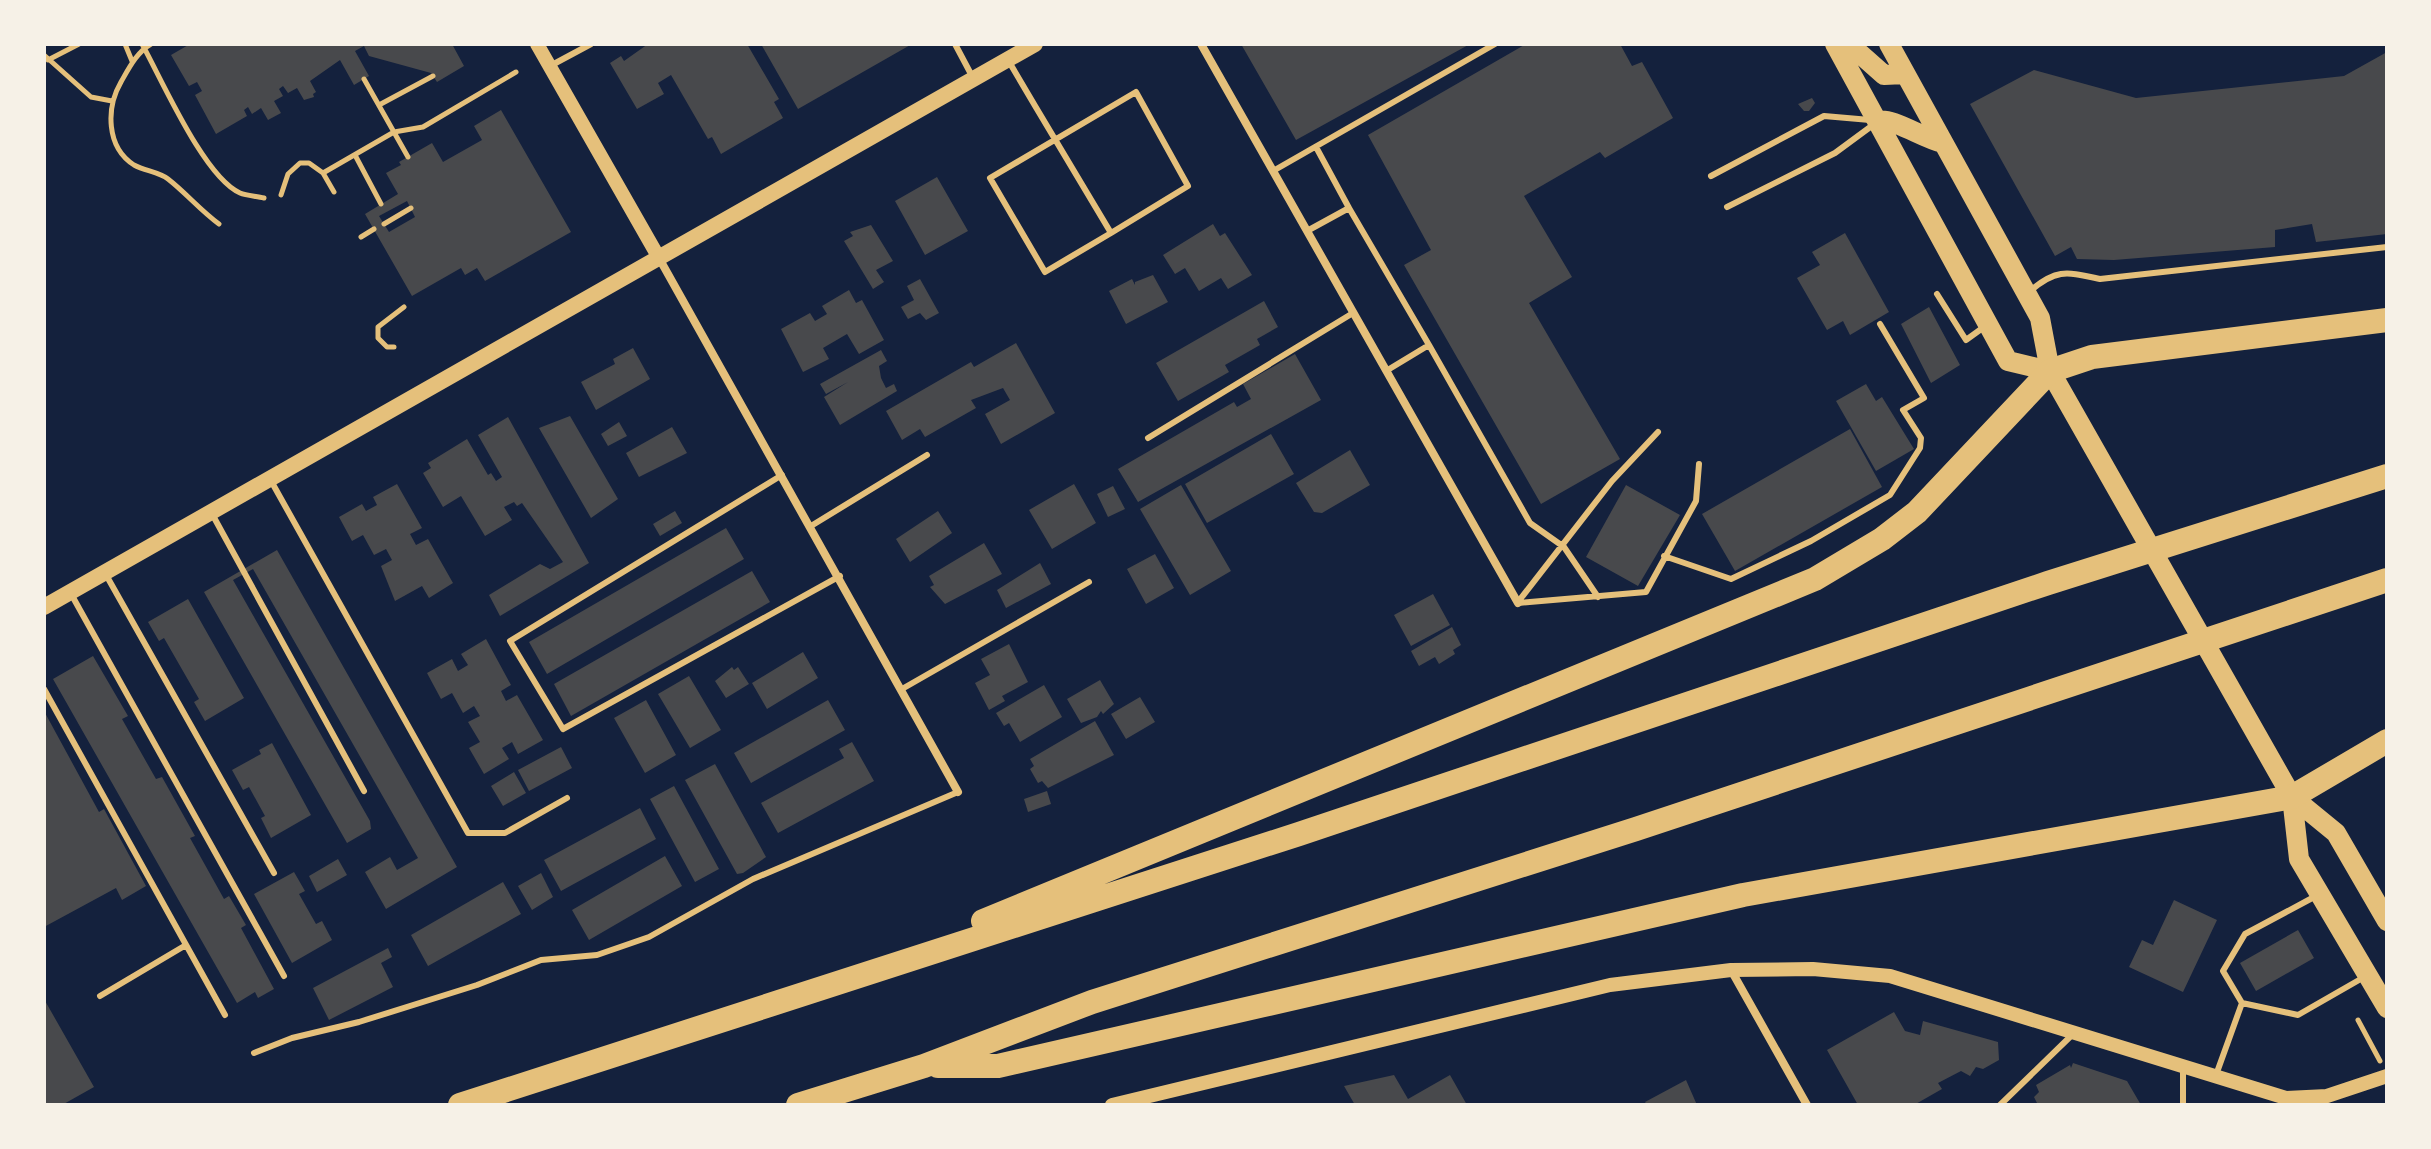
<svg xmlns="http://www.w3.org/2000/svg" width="2431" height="1149" viewBox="0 0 2431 1149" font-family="Georgia,serif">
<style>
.building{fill:#48494c;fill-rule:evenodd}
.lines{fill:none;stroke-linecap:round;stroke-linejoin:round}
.path{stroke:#e5c07b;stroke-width:5}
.service{stroke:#e5c07b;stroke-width:6}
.minor{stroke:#e5c07b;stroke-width:8}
.tertiary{stroke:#e5c07b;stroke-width:14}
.secondary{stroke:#e5c07b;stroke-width:16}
.primary{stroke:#e5c07b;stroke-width:20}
.motorway{stroke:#e5c07b;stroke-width:24}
</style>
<rect width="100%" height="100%" fill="#14213d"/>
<path class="building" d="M190 44H452L464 66 437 82 431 73 369 56 364 46 355 51 369 76 354 85 340 60 310 81 316 92 313 94 314 97 304 100 297 88 288 93 283 86 279 89 283 96 274 101 281 113 268 120 261 108 252 114 248 107 244 110 247 116 216 134 195 95 202 91 197 82 189 86 171 55Z
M648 44H747L779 99 774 102 783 118 721 154 712 137 708 139 671 75 658 83 664 94 637 109 610 63 621 56 624 61Z
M761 44H912L798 109Z
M1241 44H1470L1296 140Z
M1526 44H1620L1632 66 1642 62 1673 118 1605 158 1600 152 1524 196 1572 277 1529 303 1620 459 1541 504 1404 265 1431 250 1368 135Z
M2387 52V234L2316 242 2312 224 2275 230V247L2114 260 2077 259 2071 247 2055 256 1970 104 2034 70 2136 98 2344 76Z
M1812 98 1815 103 1809 111H1804L1798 104Z
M501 110 571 232 485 281 477 268 465 275 461 268 412 296 365 214 398 194 386 173 401 165 399 162 432 143 443 162 482 140 474 126ZM407 201 415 217 389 232 379 216Z
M937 177 968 231 925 255 895 201Z
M1213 224 1220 236 1225 233 1252 275 1228 289 1221 278 1199 291 1185 268 1175 274 1163 255Z
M871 225 893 261 876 270 884 282 873 289 844 241 853 236 850 232Z
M1845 233 1889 312 1850 335 1843 321 1827 330 1797 278 1820 265 1812 252Z
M1153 275 1168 302 1126 324 1109 291 1132 279 1135 285V282Z
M920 279 939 313 926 320 920 313 908 319 901 307 914 300 907 286Z
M849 290 856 303 862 300 884 340 859 354 847 334 823 348 829 359 803 372 781 329 810 313 815 321 827 314 822 306Z
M1264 301 1278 327 1257 339 1260 345 1225 365 1229 372 1178 401 1156 363Z
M1929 307 1960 365 1931 383 1901 324Z
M1016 343 1055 413 1001 444 985 414 1010 400 1003 388 971 400 976 408 925 437 920 429 902 440 886 411 971 362 974 367Z
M633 348 650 379 596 410 581 382 615 364 613 359Z
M881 350 887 361 879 366 881 378 886 388 894 384 897 391 840 425 824 397 848 382 826 394 820 384Z
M1295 354 1321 400 1138 502 1118 469 1234 402 1237 407 1251 399 1243 384Z
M1866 384 1876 401 1882 397 1914 449 1876 471 1836 401Z
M570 416 618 499 591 518 539 428Z
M508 417 589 563 500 616 489 595 540 564 550 569 563 562 522 503 517 506 514 502 504 507 512 520 485 536 461 496 443 507 423 473 431 468 428 463 467 439 488 475 491 473 496 481 502 477 478 435Z
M619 422 627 436 608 446 601 434Z
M672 427 687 453 639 477 626 453Z
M1850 429 1882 487 1735 571 1702 514Z
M1271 434 1294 474 1207 523 1185 484Z
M1350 450 1370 485 1322 513 1314 512 1296 483Z
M397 484 422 528 410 534 416 545 428 539 453 583 429 598 422 586 395 601 381 566 392 560 386 549 374 555 363 535 352 541 339 517 362 504 366 511 377 505 373 497Z
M1074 484 1096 523 1052 549 1029 510Z
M1181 485 1231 571 1190 595 1140 509Z
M1626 485 1680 515 1638 586 1586 557Z
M1113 486 1125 509 1108 517 1097 494Z
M675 511 682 523 660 536 653 524Z
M938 511 952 533 910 562 896 539Z
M726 528 744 559 547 674 529 642Z
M984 543 1002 574 945 604 930 587 934 585 929 576Z
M277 550 457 867 386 909 365 872 390 857 397 870 418 858 253 569 233 580 370 821 371 829 347 843 204 592Z
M1155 554 1174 588 1146 604 1127 569Z
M1040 563 1051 584 1006 608 997 590Z
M752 571 770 602 571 716 554 684Z
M1433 594 1450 625 1411 646 1394 615Z
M188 599 244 698 205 721 194 702 199 699 164 638 159 641 148 622Z
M1452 627 1461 645 1453 650 1455 654 1439 664 1435 657 1419 666 1411 651Z
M486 639 511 685 501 691 506 701 517 695 543 740 518 754 512 742 502 748 509 759 484 774 469 748 480 742 468 722 480 716 474 706 463 713 452 693 441 699 427 673 452 659 458 671 468 665 461 654Z
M1009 644 1028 682 1002 696 1005 701 989 710 975 683 990 675 981 659Z
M803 652 818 678 767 709 752 683Z
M93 656 128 716 122 719 156 779 162 777 195 836 190 838 224 899 229 896 246 925 241 928 274 989 258 998 255 992 237 1003 53 679Z
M732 667 734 670 738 667 749 684 726 698 715 681Z
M689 676 721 730 690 748 658 694Z
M1100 680 1114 704 1103 714 1101 711 1097 717 1081 723 1067 699Z
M1044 685 1062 717 1020 742 1009 723 1004 726 996 713Z
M1140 697 1155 722 1126 739 1111 714Z
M646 700 676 755 645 773 614 718Z
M828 700 845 730 751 783 734 753Z
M44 711 99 812 104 809 146 886 122 900 116 888 44 927Z
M1095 721 1114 755 1048 788 1042 781 1038 783 1030 769 1034 766 1030 759Z
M852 742 874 781 778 833 761 803 844 758 839 749Z
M272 743 311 815 271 838 261 818 265 816 249 787 243 790 232 770 261 754 259 750Z
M561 747 572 768 529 791 518 770Z
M715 764 766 857 743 873 737 874 685 780Z
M514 772 526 793 503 806 491 786Z
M674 786 719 869 695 882 650 799Z
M1047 791 1051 804 1028 812 1024 799Z
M640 808 656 839 561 891 544 860Z
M665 856 682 886 589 940 572 910Z
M338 859 347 875 317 892 309 876Z
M294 872 305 891 299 894 316 924 322 921 332 940 292 963 254 894Z
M541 873 553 897 532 910 518 886Z
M503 882 521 914 428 966 411 935Z
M2174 900 2217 920 2183 992 2129 967 2142 940 2153 945Z
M2298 930 2314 958 2256 991 2240 963Z
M388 948 392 957 381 963 393 987 329 1020 313 988Z
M44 999 94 1087 62 1105H44Z
M1894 1012 1905 1031 1920 1035 1923 1021 1998 1042 1999 1060 1983 1069 1976 1067 1970 1076 1961 1071 1938 1083 1942 1089 1914 1105H1858L1827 1050Z
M2073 1063 2127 1081 2141 1105H2038L2034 1097 2039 1092 2036 1085 2070 1065 2071 1068Z
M1394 1075 1408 1099 1450 1075 1467 1105H1355L1344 1086Z
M1686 1080 1697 1105H1647L1645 1102Z"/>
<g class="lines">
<path class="path" d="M125 44 132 61
M142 44C162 80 204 177 240 193 247 196 257 196 264 198
M151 44C137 52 129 68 121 82 106 108 106 147 134 165 145 171 159 172 168 179 186 193 200 210 219 224
M44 55 91 97 112 101
M48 60 79 44
M364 79 408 157
M379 105 433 76
M355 155 381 204
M334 192 323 173 394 132 423 127 516 72
M281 195 288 174 300 163H309L323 173
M384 224 411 208
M361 237 374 229
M394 347H387L378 338V327L404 307
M2358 1020 2380 1061"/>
<path class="service" d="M955 44 972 76
M1008 60C1042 118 1077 176 1111 233L1188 186 1136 92 990 178 1045 272 1111 233
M550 66 591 44
M1316 147 1349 208
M1273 171 1495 44
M1711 176 1824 116 1870 120
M1727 207 1835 153 1873 125
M1307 231 1349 208 1429 345
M2030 291C2057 268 2067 272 2100 279L2387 247
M1937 294 1966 340 1984 327
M1386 371 1429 345 1530 523 1564 547 1598 597
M1148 438 1353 313
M782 475 510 641 563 729 840 576
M270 479 468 833H505L567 798
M211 512 364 791
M811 526 927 455
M1664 556 1731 579 1811 541 1890 495 1920 448 1921 438 1903 410 1924 398 1880 324
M105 573 274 873
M70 592 284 976
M1518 602 1612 481 1658 432
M1518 603 1646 592 1696 501 1699 464
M44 689 225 1015
M902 689 1089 582
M2316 896 2245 934 2223 971 2242 1003 2298 1015 2366 976
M100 996 186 945
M254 1053 292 1038 359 1022 477 985 541 960 597 955 649 937 753 879 958 792
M2183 1066V1105
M2216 1075 2242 1003
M2000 1105 2072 1035"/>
<path class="minor" d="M1201 44 1518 603
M659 258 958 792
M1731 970 1807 1105"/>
<path class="tertiary" d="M537 44 659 258
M1112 1105 1610 985 1731 970 1813 969 1890 976 2286 1098 2327 1096 2387 1076"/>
<path class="secondary" d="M44 607 1035 44"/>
<path class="primary" d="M1835 44 2008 361 2050 371
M1849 44 1884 75 1905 74
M1889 44 2040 318 2050 371 2292 797 2336 833 2387 921
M1878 121C1892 117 1922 138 1943 143
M2292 797 2299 859 2387 1008"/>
<path class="motorway" d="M983 921 1815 579 1882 539 1917 512 2050 371 2092 357 2387 320
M938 1066H998L1743 895 2292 797 2387 741
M460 1105 1299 834 2048 583 2387 476
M798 1105 924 1066 1092 1002 1636 829 2387 580"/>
</g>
<rect width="2431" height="1149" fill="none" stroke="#f6f1e7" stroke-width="92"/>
</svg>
